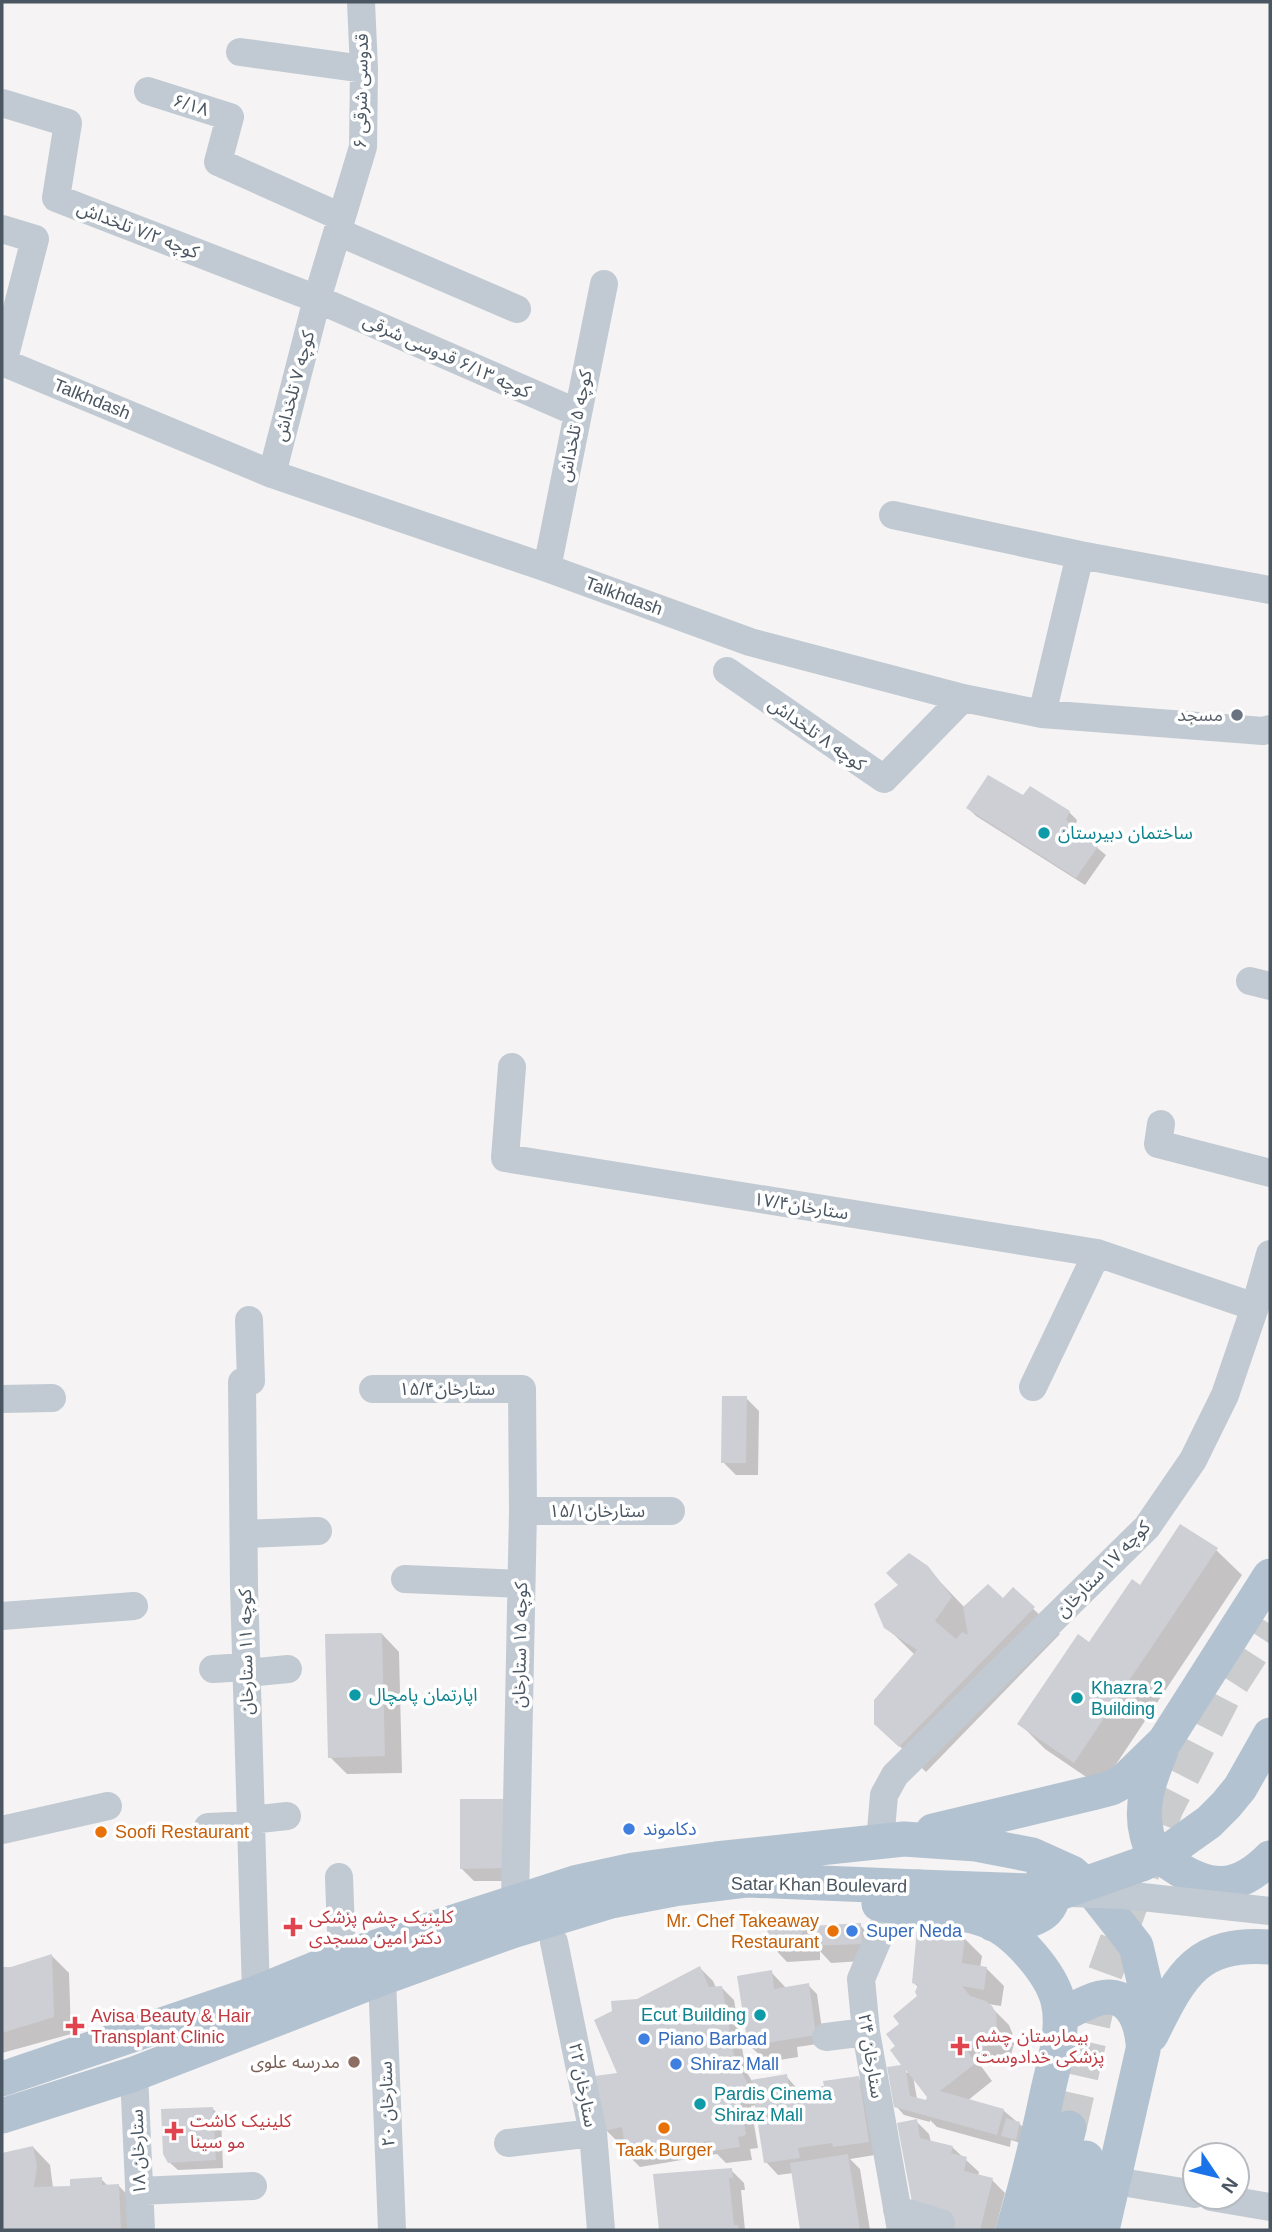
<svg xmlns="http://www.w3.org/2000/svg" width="1272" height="2232" viewBox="0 0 1272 2232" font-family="Helvetica,'Noto Sans Arabic',sans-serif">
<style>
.shadow{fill:#0003;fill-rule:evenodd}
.building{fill:#cdcfd5;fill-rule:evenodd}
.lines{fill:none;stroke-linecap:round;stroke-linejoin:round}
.major-tunnel{stroke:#caccce;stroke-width:35;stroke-dasharray:35 18;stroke-linecap:butt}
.minor{stroke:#c1cad2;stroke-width:28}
.major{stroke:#b3c2d1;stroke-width:35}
.minor-bridge{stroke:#c1cad2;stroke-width:28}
.major-bridge{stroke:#b3c2d1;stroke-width:35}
.worship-dot{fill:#6b7280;stroke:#fff;stroke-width:2.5}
.culture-dot{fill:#0f9aa8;stroke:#fff;stroke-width:2.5}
.shop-dot{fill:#3f7fe0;stroke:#fff;stroke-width:2.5}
.food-dot{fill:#e8710a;stroke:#fff;stroke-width:2.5}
.health-dot{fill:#e0444e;stroke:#fff;stroke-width:2.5}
.education-dot{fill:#8d6e63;stroke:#fff;stroke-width:2.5}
.labels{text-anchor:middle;stroke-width:7;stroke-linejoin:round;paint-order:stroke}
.street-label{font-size:18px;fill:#4a5661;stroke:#fff}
.worship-label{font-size:18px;fill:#5b616d;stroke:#fff;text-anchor:end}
.culture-label{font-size:18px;fill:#0d838f;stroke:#fff;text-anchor:start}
.shop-label{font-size:18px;fill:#366cbe;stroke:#fff;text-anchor:start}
.food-label{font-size:18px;fill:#c56008;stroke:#fff;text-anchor:start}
.health-label{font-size:18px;fill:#be3a42;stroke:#fff;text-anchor:start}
.education-label{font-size:18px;fill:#785e54;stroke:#fff;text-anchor:end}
</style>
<rect width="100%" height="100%" fill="#f5f3f3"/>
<path class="shadow" d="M1024 798 1069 812 1077 820 1074 829 1106 855 1085 885 976 816 968 808Z
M746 1398 759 1411 758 1475H736L723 1462Z
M1216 1550 1242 1575 1101 1787 1045 1749 1020 1724 1141 1587Z
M927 1568 965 1608 1003 1601 1013 1590 1060 1634 926 1772 876 1723 915 1655 886 1627Z
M382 1634 399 1652 402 1773 347 1774 330 1757Z
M461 1801 524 1881H474L461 1868Z
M802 1925 813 1936 860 1925 877 1943 878 1960 831 1963 820 1951V1960L787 1962 770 1944Z
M964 1938 982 1956 980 1968 987 1969 1004 1986 1001 2006 988 2004 1009 2025 1015 2040 1011 2055 1006 2061 1000 2065 981 2066 992 2081 967 2101 1003 2110 1023 2127 1020 2143 1011 2140 1010 2147 937 2127 930 2120V2122L904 2115 896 2106 901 2067 907 2073 909 2072 898 2046 901 2024 919 1997V1988L914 1983ZM913 2076 928 2098 927 2102 917 2099Z
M52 1956 69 1973 71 2034 2 2053V1969L11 1968Z
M700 1968 713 1981 716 1988 721 1987 734 2000 746 2071 752 2081 786 2076 800 2092 858 2078 871 2091 881 2154 850 2159 860 2169 870 2230H802L793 2173 778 2175 766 2162 757 2105 751 2106 758 2148 750 2149 752 2160 726 2163 717 2154 640 2167 627 2154 626 2142 619 2143 606 2130 637 2000Z
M771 1972 787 1989 808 1985 817 1994 824 2043 797 2047 798 2057 767 2062 749 2045Z
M213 2109 221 2117 223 2168 178 2170 169 2162Z
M916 2121 929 2134 931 2142 952 2147 979 2172 978 2177 992 2180 1005 2193 995 2230H951L928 2219Z
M33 2147 50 2165 53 2188H72L101 2179 109 2187 119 2186 136 2204 137 2230H2V2155Z
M731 2170 744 2183 745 2190H741L745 2230H661L655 2176Z"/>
<path class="building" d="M988 775 1023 795 1030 786 1070 811 1066 820 1099 845 1076 878 966 808Z
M722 1396H747L746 1463H721Z
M1180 1524 1218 1548 1074 1763 1017 1724 1078 1634 1089 1642 1132 1579 1140 1585Z
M909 1553 928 1566 952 1597 935 1621 956 1639 962 1632 968 1635 963 1607 988 1584 1003 1598 1013 1587 1035 1607 899 1747 874 1724V1700L917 1650 884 1628 874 1604 898 1585 886 1573Z
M382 1633 385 1756 328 1758 325 1634Z
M460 1799H512V1868L460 1869Z
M802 1923 803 1943 768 1945 767 1924Z
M861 1923 862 1944 812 1946 811 1926Z
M917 1929 965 1937 962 1963 987 1967 984 1990 962 1986 970 1996 986 2001 992 2006 996 2013 997 2029 989 2043 982 2048 966 2049 976 2063 940 2091 1004 2109 997 2135 894 2107 887 2067 901 2065 890 2050 895 2046 886 2034 899 2024 893 2016 917 1996 915 1992 918 1985 912 1983ZM906 2070 927 2097 926 2100 910 2096Z
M52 1954 54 2017 2 2033V1967H11Z
M700 1966 709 1987 722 1986 734 2056 751 2091 739 2093 746 2135 738 2137 740 2147 712 2151 710 2141 626 2155 622 2127 604 2131 595 2076 617 2073 594 2020 612 2011 611 2001 637 1999Z
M772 1970 774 1989 809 1983 816 2035 748 2046 737 1976Z
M787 2074 790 2092 824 2086 823 2081 859 2076 869 2142 833 2147 832 2143 798 2148 800 2158 764 2163 751 2080Z
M213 2107 216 2160 168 2163 163 2154 161 2109Z
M1006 2118 1020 2122 1016 2140 1001 2136Z
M917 2119 920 2138 953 2146 951 2153 967 2157 964 2171 993 2178 980 2230H949L913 2207 897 2123Z
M33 2146 37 2166 34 2187 70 2186V2179L102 2177V2185L119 2184 121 2230H2V2153Z
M848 2154 860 2230H800L790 2163Z
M732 2168 733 2178H729L734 2225H738L739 2230H659L653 2174Z"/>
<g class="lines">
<path class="major-tunnel" d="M1069 2128 1103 1979 1166 1808 1224 1695 1270 1624"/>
<path class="minor" d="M240 52 364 69
M148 91 230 117 218 162 341 217
M2 103 68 123 56 198 317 299 578 413
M2 229 35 239 3 363
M338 232 517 309
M2 362 272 474 547 568 750 642 963 698 1042 714 1263 731 1270 729
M272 474 317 299 363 147 364 69 361 2
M893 515 1080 555 1042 714
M1080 555 1270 590
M547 568 604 284
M727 671 884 779 963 698
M1250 981 1270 986
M512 1067 505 1158 1097 1253 1255 1307
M1161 1124 1158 1144 1270 1173
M249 1320 251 1381 242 1382 244 1587 256 1993
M1033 1387 1097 1253
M373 1389H522L523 1511 515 1901
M2 1399 52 1398
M523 1511H671
M245 1534 318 1531
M405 1579 521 1584
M2 1616 134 1606
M213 1669 246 1667
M247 1673 288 1669
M251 1820 287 1816
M208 1827 251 1825
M2 1830 108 1806
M880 1842 884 1795 895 1775 1147 1527 1193 1460 1225 1395 1255 1307 1270 1254
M339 1877 342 1958
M892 1906 861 1979 866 2032 901 2230
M554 1942 593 2133 601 2230
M382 1978 392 2230
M826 2037 866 2032
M134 2074 141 2230
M508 2143 593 2133
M1115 2181 1195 2194
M139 2191 253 2186
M1211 2197 1270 2207
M897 2210 941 2223"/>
<path class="major" d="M1161 1751C1150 1778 1139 1805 1147 1835 1150 1851 1162 1858 1174 1866 1211 1891 1238 1890 1270 1858
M933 1831 1092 1793 1111 1788 1124 1781 1165 1741 1270 1576
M879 1904C915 1910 957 1908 990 1922 1016 1933 1051 1973 1058 2001 1065 2029 1054 2063 1048 2090 1038 2138 1027 2184 1013 2230
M993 1924C1015 1922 1047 1924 1053 1897 1056 1884 1051 1876 1043 1867
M1060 2016C1073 2010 1087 2001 1100 1998 1130 1991 1141 2021 1143 2043
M1151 2035C1181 1975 1196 1942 1270 1947
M2 2079 256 1993 342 1958 578 1882 633 1870 716 1859 904 1839 976 1844 1032 1855 1072 1873 1096 1895 1136 1946 1149 2002 1143 2050 1102 2230
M2 2116 134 2074 382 1978 512 1931 611 1901 674 1889 748 1880 919 1887
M1044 2230 1069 2128
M1070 2230 1086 2158"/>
<path class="minor-bridge" d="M1071 1893 1124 1895 1270 1911"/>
<path class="major-bridge" d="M919 1887 1062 1892 1142 1864 1167 1852 1209 1822 1226 1805 1240 1788 1270 1735"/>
</g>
<circle class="worship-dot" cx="1237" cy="715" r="7"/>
<g class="culture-dot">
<circle cx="1044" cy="833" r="7"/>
<circle cx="355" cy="1695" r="7"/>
<circle cx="1077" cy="1698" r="7"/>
<circle cx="760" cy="2015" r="7"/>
<circle cx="700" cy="2104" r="7"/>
</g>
<g class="shop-dot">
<circle cx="629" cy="1829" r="7"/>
<circle cx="852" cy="1931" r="7"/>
<circle cx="644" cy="2039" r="7"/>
<circle cx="676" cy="2064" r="7"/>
</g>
<g class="food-dot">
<circle cx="101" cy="1832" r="7"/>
<circle cx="833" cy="1931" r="7"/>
<circle cx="664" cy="2128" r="7"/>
</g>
<g class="health-dot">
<path d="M289.5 1916.5h7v7h7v7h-7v7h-7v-7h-7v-7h7z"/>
<path d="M71.5 2015.5h7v7h7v7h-7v7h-7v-7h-7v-7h7z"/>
<path d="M956.5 2035.5h7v7h7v7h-7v7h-7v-7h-7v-7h7z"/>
<path d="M170.5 2120.5h7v7h7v7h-7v7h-7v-7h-7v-7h7z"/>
</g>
<circle class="education-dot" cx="354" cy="2062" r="7"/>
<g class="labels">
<g class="street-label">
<text transform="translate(361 91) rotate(-89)" y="6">قدوسی شرقی ۶</text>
<text transform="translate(191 105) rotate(17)" y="6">۶/۱۸</text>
<text transform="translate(138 230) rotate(21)" y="6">کوچه ۷/۲ تلخداش</text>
<text transform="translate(447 356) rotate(24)" y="6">کوچه ۶/۱۳ قدوسی شرقی</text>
<text transform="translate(294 386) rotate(-75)" y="6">کوچه ۷ تلخداش</text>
<text transform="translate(92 399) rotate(22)" y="6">Talkhdash</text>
<text transform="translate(575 426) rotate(-79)" y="6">کوچه ۵ تلخداش</text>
<text transform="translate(624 596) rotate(20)" y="6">Talkhdash</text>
<text transform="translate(817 734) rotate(35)" y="6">کوچه ۸ تلخداش</text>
<text transform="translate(801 1206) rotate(9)" y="6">ستارخان۱۷/۴</text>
<text x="447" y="1395">ستارخان۱۵/۴</text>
<text x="597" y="1517">ستارخان۱۵/۱</text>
<text transform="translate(1103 1569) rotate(-46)" y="6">کوچه ۱۷ ستارخان</text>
<text transform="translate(520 1645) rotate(-89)" y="6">کوچه ۱۵ ستارخان</text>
<text transform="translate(246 1652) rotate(-91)" y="6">کوچه ۱۱ ستارخان</text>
<text transform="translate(819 1885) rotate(1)" y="6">Satar Khan Boulevard</text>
<text transform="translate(871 2056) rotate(81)" y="6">۲۴ ستارخان</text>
<text transform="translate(583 2085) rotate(79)" y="6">۲۲ ستارخان</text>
<text transform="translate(387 2104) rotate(-92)" y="6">۲۰ ستارخان</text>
<text transform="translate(138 2152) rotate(-92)" y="6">۱۸ ستارخان</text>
</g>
<g class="worship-label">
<text x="1223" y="721">مسجد</text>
</g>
<g class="culture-label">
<text x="1058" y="839">ساختمان دبیرستان</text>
<text x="1091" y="1694">Khazra 2<tspan x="1091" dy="21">Building</tspan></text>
<text x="369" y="1701">اپارتمان پامچال</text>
<text x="746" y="2021" text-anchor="end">Ecut Building</text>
<text x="714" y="2100">Pardis Cinema<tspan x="714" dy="21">Shiraz Mall</tspan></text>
</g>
<g class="shop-label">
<text x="643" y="1835">دکاموند</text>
<text x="866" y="1937">Super Neda</text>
<text x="658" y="2045">Piano Barbad</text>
<text x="690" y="2070">Shiraz Mall</text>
</g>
<g class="food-label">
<text x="115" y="1838">Soofi Restaurant</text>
<text x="819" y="1927" text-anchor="end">Mr. Chef Takeaway<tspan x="819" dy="21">Restaurant</tspan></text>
<text x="664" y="2156" text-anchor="middle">Taak Burger</text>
</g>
<g class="health-label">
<text x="309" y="1923">کلینیک چشم پزشکی<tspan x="309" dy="21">دکتر امین مسجدی</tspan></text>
<text x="91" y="2022">Avisa Beauty &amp; Hair<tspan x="91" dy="21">Transplant Clinic</tspan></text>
<text x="976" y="2042">بیمارستان چشم<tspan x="976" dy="21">پزشکی خدادوست</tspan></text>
<text x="190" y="2127">کلینیک کاشت<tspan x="190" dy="21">مو سینا</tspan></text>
</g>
<g class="education-label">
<text x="340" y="2068">مدرسه علوی</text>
</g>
</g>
<rect width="1272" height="2232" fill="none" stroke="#4a5661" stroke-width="7"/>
<g transform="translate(1216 2176) rotate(125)"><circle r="33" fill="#ffffff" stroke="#b7bbc0" stroke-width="2"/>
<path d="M0-5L12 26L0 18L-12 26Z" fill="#1a73e8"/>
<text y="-10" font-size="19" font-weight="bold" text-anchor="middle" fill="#4a5661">N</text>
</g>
</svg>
